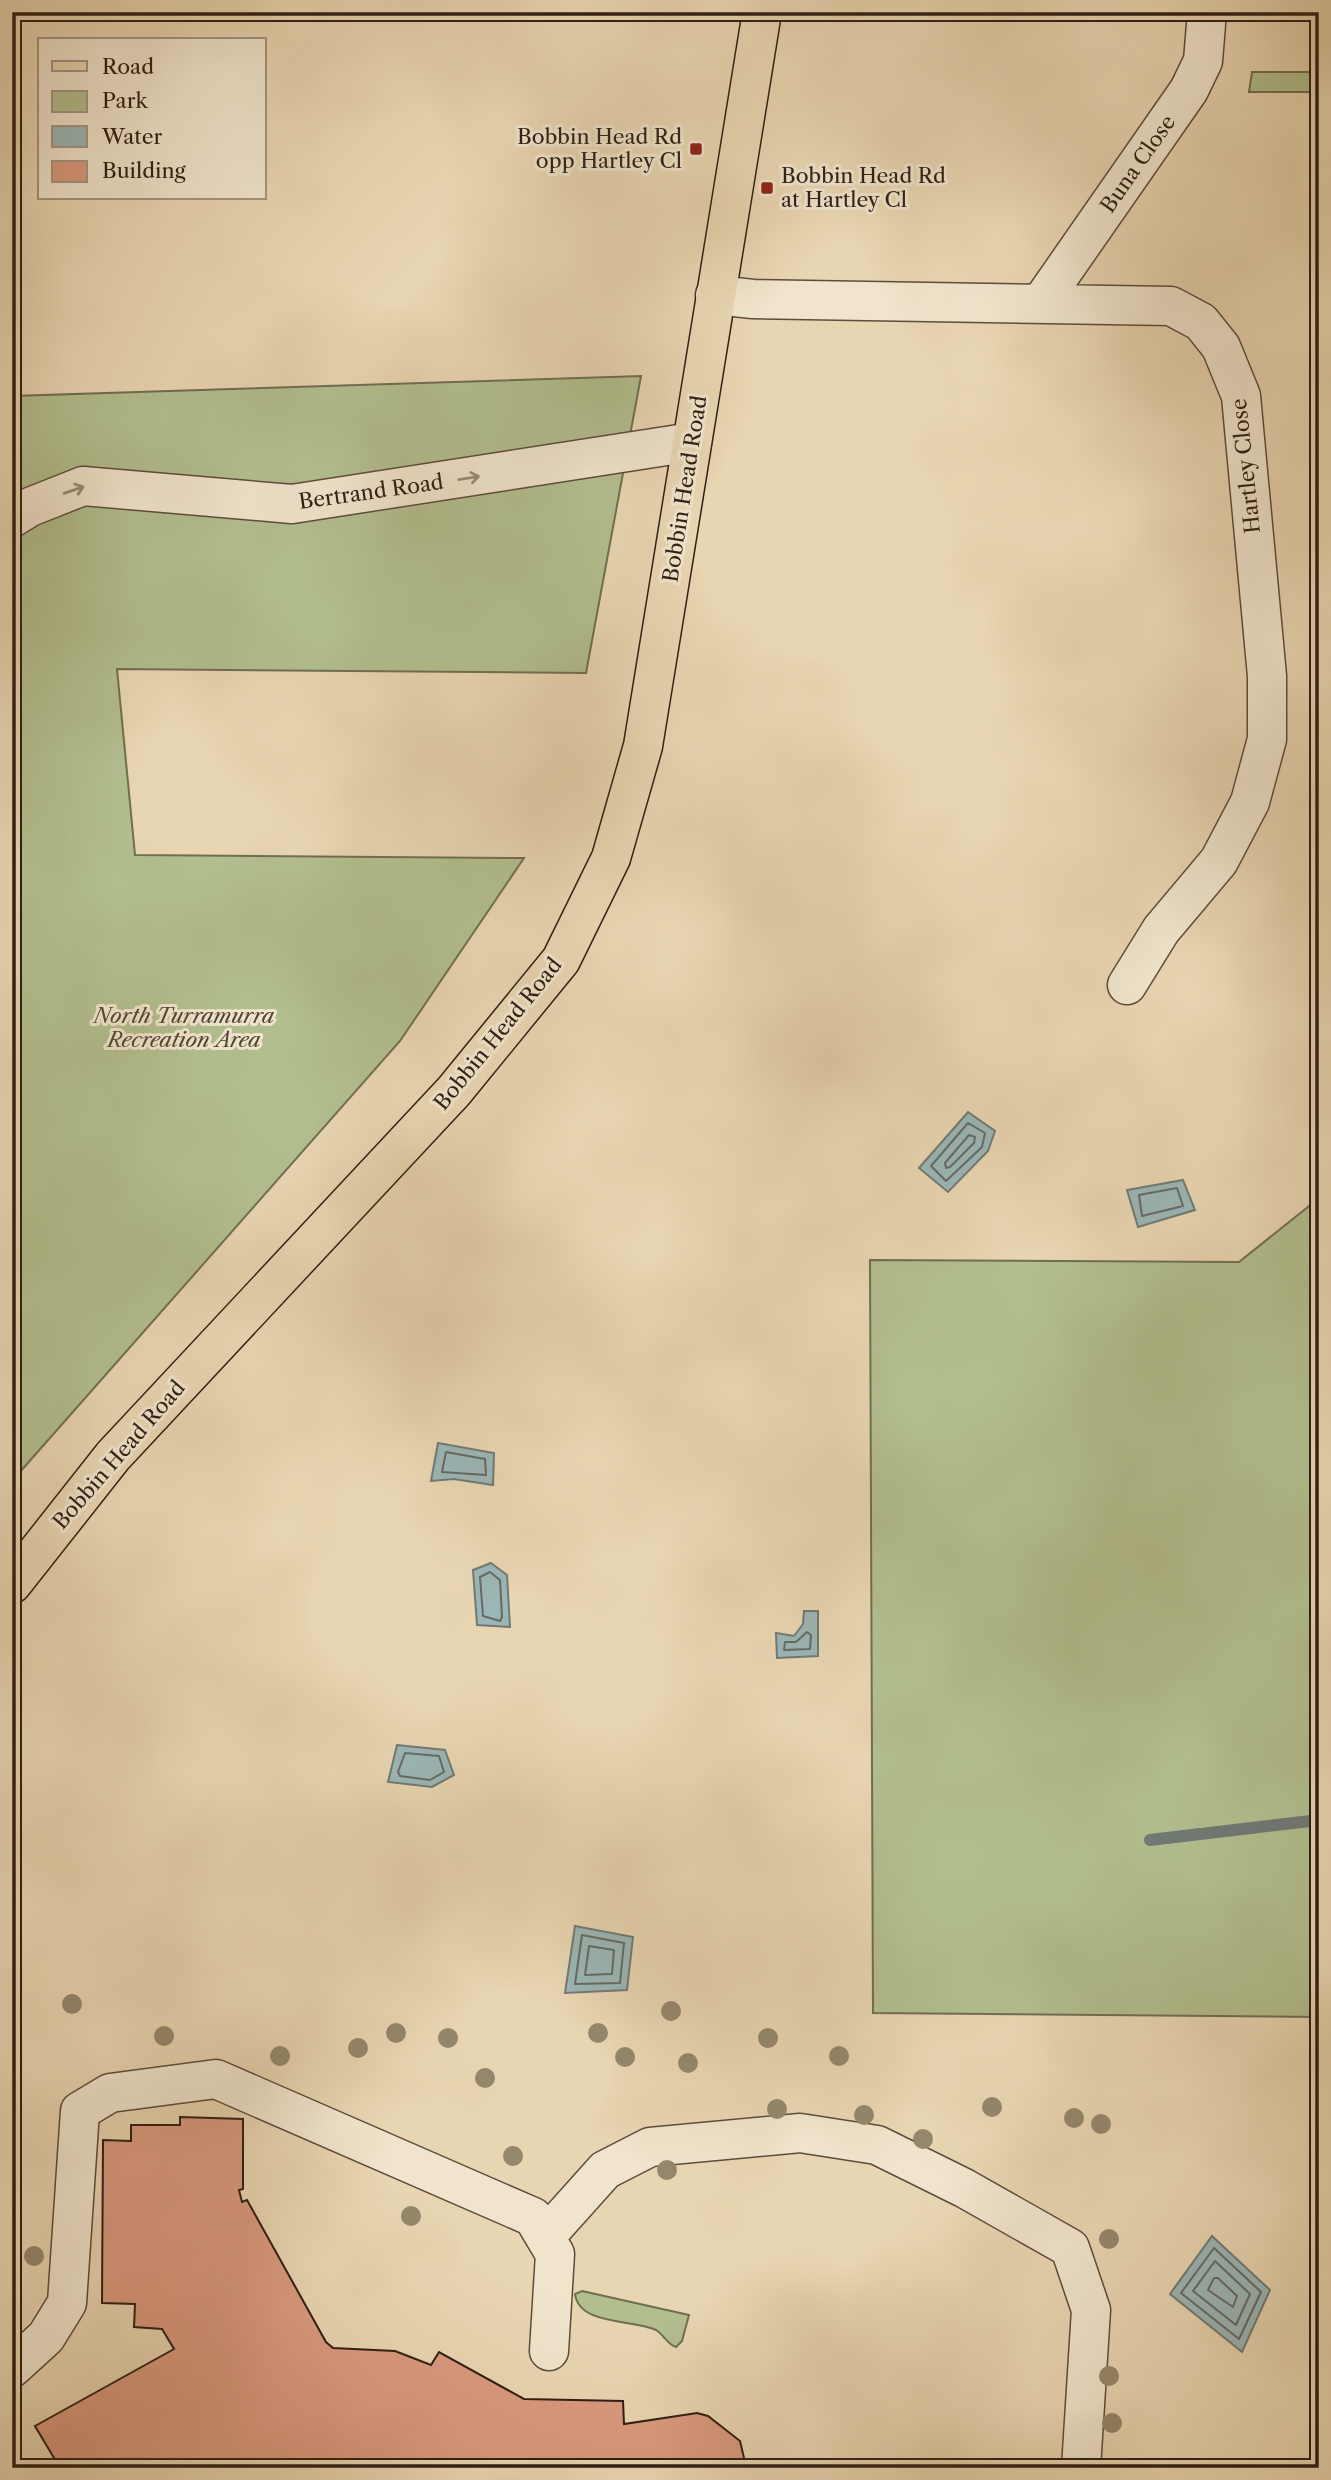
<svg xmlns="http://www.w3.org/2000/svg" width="1331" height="2480" viewBox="0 0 1331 2480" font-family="'Libre Caslon Text',serif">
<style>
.green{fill:#b2be8e;stroke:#706e51;stroke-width:2}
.water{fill:#9bb6b6;stroke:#707a75;stroke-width:2}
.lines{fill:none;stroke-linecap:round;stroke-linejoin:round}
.shore{stroke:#656a65;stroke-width:2}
.stream{stroke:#707a75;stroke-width:12}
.building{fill:#d9997f;stroke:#2f1f14;stroke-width:2}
.minor-casing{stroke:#5d4c3b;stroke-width:41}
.major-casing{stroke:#2f1f14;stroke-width:41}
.minor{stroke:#f0e4cc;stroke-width:38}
.major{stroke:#e8d5b1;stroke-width:38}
.tree{fill:#94876b}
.oneway{stroke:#998b79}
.poi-dot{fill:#8f2418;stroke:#f0e4cc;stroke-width:2.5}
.labels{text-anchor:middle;stroke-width:6;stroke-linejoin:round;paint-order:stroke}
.poi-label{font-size:21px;fill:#2f1f14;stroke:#f0e4cc;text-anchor:end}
.street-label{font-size:21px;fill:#2f1f14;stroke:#f0e4cc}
.park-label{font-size:21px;font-style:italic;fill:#504732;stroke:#f0e4cc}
</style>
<rect width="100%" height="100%" fill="#e8d5b1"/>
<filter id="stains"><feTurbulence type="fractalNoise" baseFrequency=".00286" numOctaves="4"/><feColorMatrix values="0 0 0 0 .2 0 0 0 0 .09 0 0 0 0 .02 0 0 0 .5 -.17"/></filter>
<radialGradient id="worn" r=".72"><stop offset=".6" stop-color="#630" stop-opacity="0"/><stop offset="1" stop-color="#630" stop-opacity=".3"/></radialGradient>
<path class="green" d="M1252 72H1319V92H1249Z
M641 376 586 673 117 669 135 855 524 858 400 1041 12 1481V396Z
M1319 1198V2017L873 2013 870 1260 1239 1262Z
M582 2291 689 2315 682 2341 676 2347C667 2344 664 2335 656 2330 634 2319 579 2326 575 2294Z"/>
<path class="water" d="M968 1112 995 1131 988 1151 948 1192 919 1168Z
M1183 1180 1195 1210 1138 1227 1127 1190Z
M438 1443 494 1453 493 1485 454 1479 431 1481Z
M491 1563 507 1575 510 1627 477 1625 473 1570Z
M804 1611H818V1656L777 1658 776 1633 794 1636 803 1624Z
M397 1745 445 1750 454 1775 432 1787 388 1782Z
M575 1926 633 1937 627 1990 565 1993Z
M1212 2236 1270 2290 1242 2352 1170 2294Z"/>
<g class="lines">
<path class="shore" d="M968 1123 985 1133 982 1147 946 1181 931 1166Z
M969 1135 975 1137 974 1143 950 1167 946 1168 945 1163Z
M1177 1188 1183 1206 1142 1216 1139 1195Z
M446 1452 485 1459 486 1475 442 1472Z
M490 1572 500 1580 502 1617 500 1621 483 1616 480 1577Z
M807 1632 811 1635 810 1649 784 1650 785 1642H796Z
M405 1753 439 1756 444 1772 430 1780 400 1776 398 1772Z
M582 1935 624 1943 620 1983 575 1984Z
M589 1946 614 1950 612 1974 585 1975Z
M1214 2248 1261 2292 1239 2339 1181 2293Z
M1215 2261 1250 2294 1236 2325 1193 2291Z
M1214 2278H1218L1237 2296 1233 2307 1208 2290Z"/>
<path class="stream" d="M1150 1840 1319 1820"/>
</g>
<path class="building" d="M180 2117 243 2119V2189L239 2190 242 2202 247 2200 326 2342 333 2348 395 2351 431 2365 439 2352 524 2399 623 2401 624 2424 697 2413 708 2416 740 2441 744 2458 741 2468H60L35 2426 174 2349 162 2329 134 2327 135 2304 102 2303 103 2140 131 2141V2125H180Z"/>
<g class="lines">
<g class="minor-casing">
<path id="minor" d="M715 295 753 299 1171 306 1201 322 1221 347 1241 396 1267 676V739L1250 802 1219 861 1161 930 1127 985
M1040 304 1189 90 1203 61 1207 12
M12 518 30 507 83 486 292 504 692 442
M545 2237 605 2170 650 2147 800 2133 877 2145 964 2188 1070 2248 1091 2310 1081 2468
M12 2368 46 2337 67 2303 80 2111 110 2093 216 2079 533 2217 555 2254 549 2351"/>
</g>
<g class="major-casing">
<path id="major" d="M12 1584 113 1456 454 1091 561 960 611 858 643 746 762 12"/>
</g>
<use href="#minor" class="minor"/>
<use href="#major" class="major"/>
</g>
<g class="tree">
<circle cx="72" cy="2004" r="10"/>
<circle cx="671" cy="2011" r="10"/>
<circle cx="396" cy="2033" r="10"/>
<circle cx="598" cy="2033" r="10"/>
<circle cx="164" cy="2036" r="10"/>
<circle cx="448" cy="2038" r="10"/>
<circle cx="768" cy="2038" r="10"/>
<circle cx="358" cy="2048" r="10"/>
<circle cx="280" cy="2056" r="10"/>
<circle cx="839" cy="2056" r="10"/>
<circle cx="625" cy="2057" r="10"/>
<circle cx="688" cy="2063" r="10"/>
<circle cx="485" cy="2078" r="10"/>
<circle cx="992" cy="2107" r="10"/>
<circle cx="777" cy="2109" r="10"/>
<circle cx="864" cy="2115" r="10"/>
<circle cx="1074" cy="2118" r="10"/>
<circle cx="1101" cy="2124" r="10"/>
<circle cx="923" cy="2139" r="10"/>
<circle cx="513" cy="2156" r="10"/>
<circle cx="667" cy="2170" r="10"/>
<circle cx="411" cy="2216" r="10"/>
<circle cx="1109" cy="2239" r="10"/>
<circle cx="34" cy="2256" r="10"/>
<circle cx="1109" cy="2376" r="10"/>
<circle cx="1112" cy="2423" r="10"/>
</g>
<defs><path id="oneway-shaft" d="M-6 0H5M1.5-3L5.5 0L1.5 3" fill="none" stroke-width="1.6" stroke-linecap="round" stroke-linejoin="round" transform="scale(1.75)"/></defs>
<g class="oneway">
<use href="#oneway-shaft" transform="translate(469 478) rotate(-9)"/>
<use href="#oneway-shaft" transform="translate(74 490) rotate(-19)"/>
</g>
<g class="poi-dot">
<rect x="689" y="142" width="14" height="14" rx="3.5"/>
<rect x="760" y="181" width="14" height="14" rx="3.5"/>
</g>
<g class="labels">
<g class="poi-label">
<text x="682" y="144">Bobbin Head Rd<tspan x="682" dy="24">opp Hartley Cl</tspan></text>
<text x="781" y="183" text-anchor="start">Bobbin Head Rd<tspan x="781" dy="24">at Hartley Cl</tspan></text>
</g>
<g class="street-label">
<text transform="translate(1138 164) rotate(-55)" y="7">Buna Close</text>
<text transform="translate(1246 466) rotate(-96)" y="7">Hartley Close</text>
<text transform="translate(685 489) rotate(-81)" y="7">Bobbin Head Road</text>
<text transform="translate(371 492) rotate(-8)" y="7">Bertrand Road</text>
<text transform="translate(498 1034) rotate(-51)" y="7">Bobbin Head Road</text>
<text transform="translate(119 1455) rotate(-49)" y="7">Bobbin Head Road</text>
</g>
<g class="park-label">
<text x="184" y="1023">North Turramurra<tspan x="184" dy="24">Recreation Area</tspan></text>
</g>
</g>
<rect width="1331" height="2480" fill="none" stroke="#e8d5b1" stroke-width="42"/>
<rect x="14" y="14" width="1303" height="2452" fill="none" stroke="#2f1f14" stroke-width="3.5"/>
<rect x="21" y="21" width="1289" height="2438" fill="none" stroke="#2f1f14" stroke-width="2"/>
<rect x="38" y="38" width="228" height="161" fill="#f0e4cc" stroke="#a39582" stroke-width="2"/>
<rect x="52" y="61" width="35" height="10" fill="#e8d5b1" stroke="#a39582" stroke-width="2"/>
<text x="102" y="74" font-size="21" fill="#2f1f14">Road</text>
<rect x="52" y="91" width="35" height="21" fill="#b2be8e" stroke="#a39582" stroke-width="2"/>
<text x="102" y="108" font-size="21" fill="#2f1f14">Park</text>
<rect x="52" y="126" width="35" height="21" fill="#9bb6b6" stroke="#a39582" stroke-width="2"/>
<text x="102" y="144" font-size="21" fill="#2f1f14">Water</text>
<rect x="52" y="161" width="35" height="21" fill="#d9997f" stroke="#a39582" stroke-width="2"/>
<text x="102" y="178" font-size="21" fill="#2f1f14">Building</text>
<rect width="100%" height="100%" filter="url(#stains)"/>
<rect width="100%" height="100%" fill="url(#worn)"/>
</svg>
